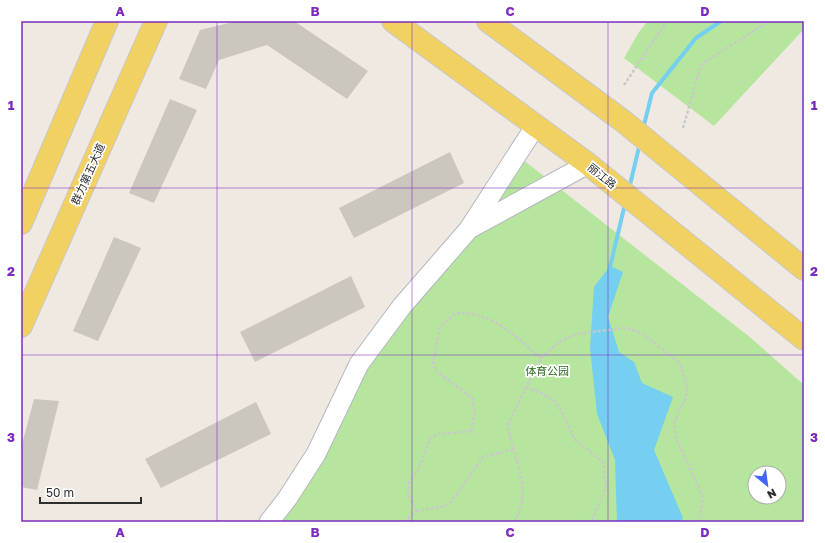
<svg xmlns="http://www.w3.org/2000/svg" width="825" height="543" viewBox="0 0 825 543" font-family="'Golos Text','Noto Sans SC',sans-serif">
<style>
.green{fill:#b6e59e;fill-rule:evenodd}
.water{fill:#75cff0}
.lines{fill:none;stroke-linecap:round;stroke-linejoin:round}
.stream{stroke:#75cff0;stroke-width:4}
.building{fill:#cbc7bf}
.minor-casing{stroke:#b4b7c1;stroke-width:21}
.major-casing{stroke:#c9c9c9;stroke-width:24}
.path{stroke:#c9c9c9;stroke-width:2.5;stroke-dasharray:3 2;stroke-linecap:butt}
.minor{stroke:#fff;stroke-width:19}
.major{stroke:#f2d163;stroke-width:22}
.grid{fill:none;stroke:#7b2cbf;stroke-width:1;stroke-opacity:0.55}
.labels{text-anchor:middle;stroke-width:3.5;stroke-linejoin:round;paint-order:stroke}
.street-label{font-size:11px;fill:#2e2e2e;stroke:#fff}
.park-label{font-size:11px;fill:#2c6e1b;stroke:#fff}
.neatline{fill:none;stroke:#7b2cbf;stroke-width:1.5}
.grid-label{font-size:13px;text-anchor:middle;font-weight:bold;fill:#7b2cbf}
</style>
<rect width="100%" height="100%" fill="#efe9e1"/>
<path class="green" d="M648 21H804V29L714 126 624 58 639 32Z
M513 152 751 338 804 385V522H277L374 354ZM755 473H779V497H755Z"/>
<path class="water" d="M610 266 623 272 608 317 619 352 634 362 642 383 673 397 654 450 683 518 680 522H617L615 460 597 414 590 348 594 287Z"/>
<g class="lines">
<path class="stream" d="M643 129 652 93 696 38 721 21
M629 189 640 143
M609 271 625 204"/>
</g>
<path class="building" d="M237 21H294L368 71 347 99 267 45 219 60 206 89 179 79 200 30Z
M170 99 197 110 154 203 129 193Z
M450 152 464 183 354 238 339 208Z
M114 237 141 248 98 341 73 331Z
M351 276 365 307 255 362 240 332Z
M34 399 59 401 37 490 21 487V448Z
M256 402 271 434 161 488 145 459Z"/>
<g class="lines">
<g class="minor-casing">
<path id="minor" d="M536 125 469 229 588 164
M269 522 287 499 316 454 359 364 402 306 469 229"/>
</g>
<g class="major-casing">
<path id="major" d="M393 21 588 164 804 339
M488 21 623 121 804 269
M21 223 107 21
M21 326 156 21"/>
</g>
<path class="path" d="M624 85 667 21
M683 128 701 65 769 21
M526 387 543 394 555 402 562 412 574 439 603 462 606 488 591 522
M416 511 445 506 451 502 483 457 514 449
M404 522 416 511 408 492 410 480 418 471 430 438 439 434 472 431 475 411 472 398 436 371 433 363 440 327 456 313C494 312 514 336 541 358
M514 522C535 491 511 455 508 424L541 358 560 341 577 334 591 332 625 328 642 333 680 363 687 387 686 398 678 412 674 424 676 438 701 493 703 503 698 522"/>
<use href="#minor" class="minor"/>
<use href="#major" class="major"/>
</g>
<path class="grid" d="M217 21V522M412 21V522M608 21V522M21 188H804M21 355H804"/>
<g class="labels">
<g class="street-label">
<text transform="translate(88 174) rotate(-66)" y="4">群力第五大道</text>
<text transform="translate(602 176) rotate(39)" y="4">丽江路</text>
</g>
<g class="park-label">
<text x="547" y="375">体育公园</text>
</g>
</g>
<rect width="825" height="543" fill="none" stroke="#ffffff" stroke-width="44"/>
<g transform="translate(767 485) rotate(151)"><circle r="19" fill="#ffffff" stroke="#ababab"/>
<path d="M0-3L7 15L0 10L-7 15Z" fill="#4264fb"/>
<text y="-6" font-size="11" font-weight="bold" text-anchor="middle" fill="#2e2e2e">N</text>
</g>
<path d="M40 497v6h101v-6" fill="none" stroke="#2e2e2e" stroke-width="2"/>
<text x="46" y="497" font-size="12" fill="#2e2e2e" stroke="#ffffff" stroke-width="3" paint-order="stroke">50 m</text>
<rect x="22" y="22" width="781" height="499" class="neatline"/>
<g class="grid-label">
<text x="120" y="16">A</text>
<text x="315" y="16">B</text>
<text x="510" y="16">C</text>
<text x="705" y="16">D</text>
<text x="11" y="110">1</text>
<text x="814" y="110">1</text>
<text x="11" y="276">2</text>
<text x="814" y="276">2</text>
<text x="11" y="442">3</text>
<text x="814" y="442">3</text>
<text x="120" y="537">A</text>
<text x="315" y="537">B</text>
<text x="510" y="537">C</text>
<text x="705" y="537">D</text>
</g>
</svg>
